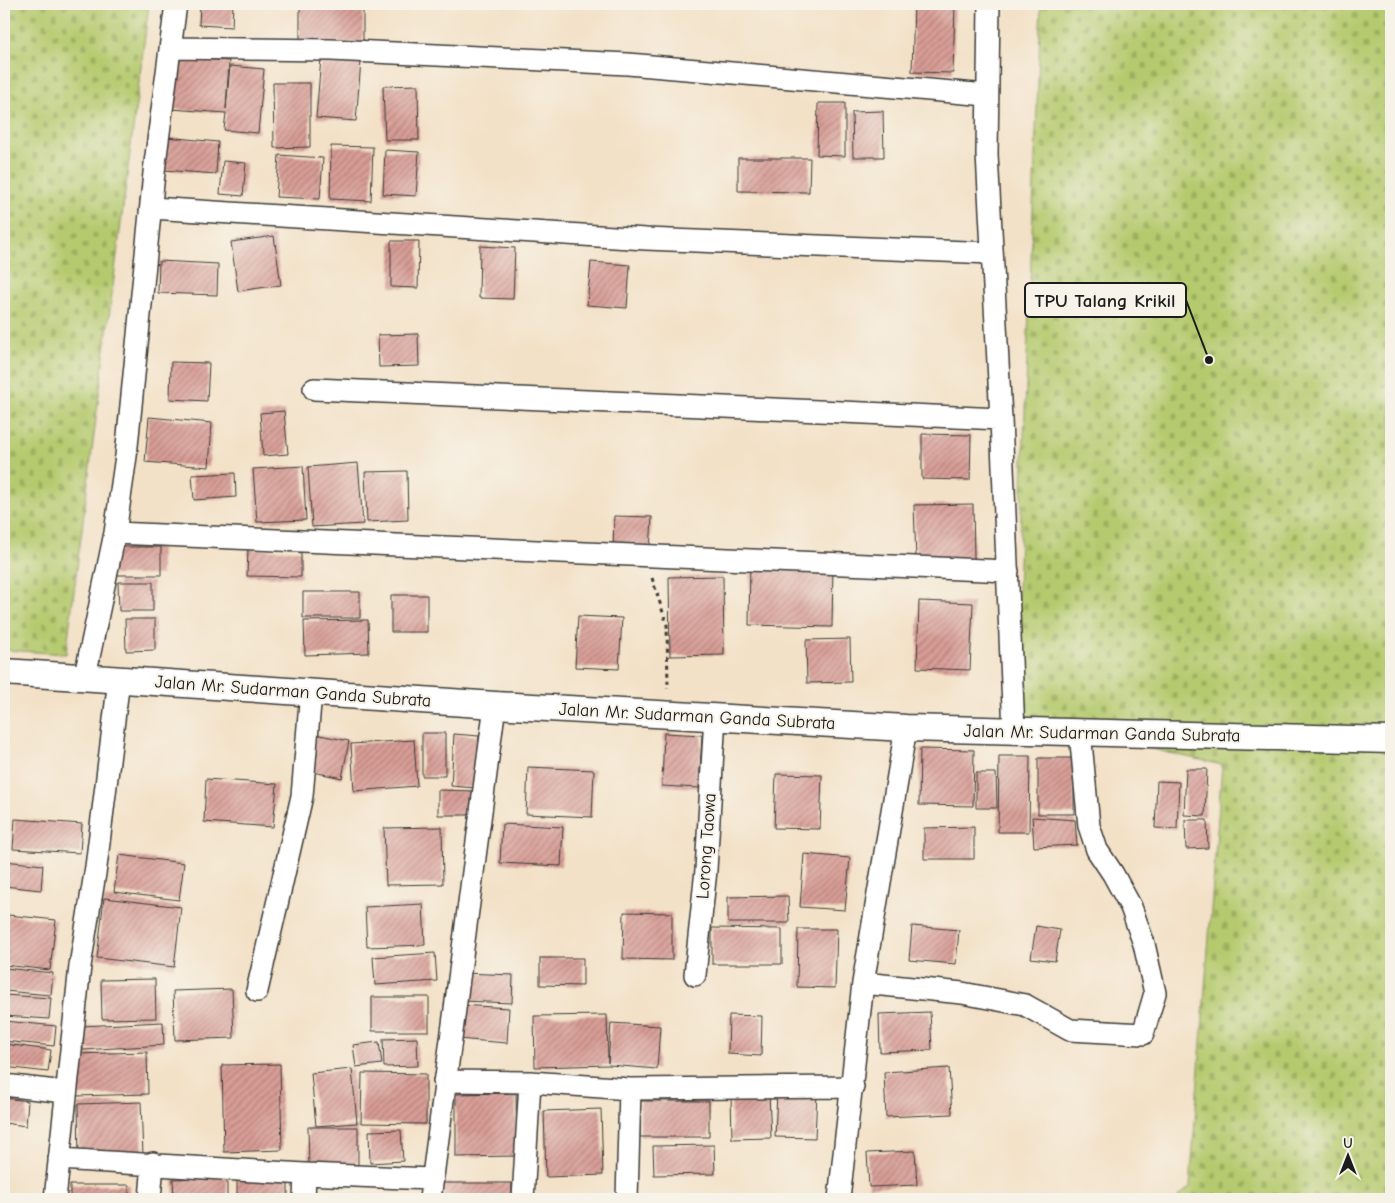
<svg xmlns="http://www.w3.org/2000/svg" width="1395" height="1203" viewBox="0 0 1395 1203" font-family="'Comic Neue',sans-serif">
<style>
.cemetery{fill:url(#cemetery-stones);stroke:#687345}
.building{fill:url(#building-hatch)}
.lines{fill:none;stroke-linecap:round;stroke-linejoin:round}
.minor-casing{stroke:#3c3a36;stroke-width:24}
.tertiary-casing{stroke:#3c3a36;stroke-width:29}
.path{stroke:#3c3a36;stroke-width:3;stroke-dasharray:4 4;stroke-linecap:butt}
.minor{stroke:#fff;stroke-width:21}
.tertiary{stroke:#fff;stroke-width:26}
.labels{text-anchor:middle;stroke-width:4;stroke-linejoin:round;paint-order:stroke}
.street-label{font-size:18px;fill:#1c1c1c;stroke:#f7f3e8}
.leader{fill:none;stroke:#1c1c1c;stroke-width:2}
.callout-dot{fill:#1c1c1c;stroke:#f7f3e8;stroke-width:2}
.callout{fill:#f7f3e8;stroke:#1c1c1c;stroke-width:2}
.callout-label{font-size:19px;text-anchor:middle;font-weight:bold;fill:#1c1c1c}
</style>
<defs>
<pattern id="cemetery-stones" width="16" height="16" patternUnits="userSpaceOnUse" patternTransform="scale(1.25)"><rect width="16" height="16" fill="#b5ca6e"/><path d="M2 7V4a2 2 0 0 1 4 0v3zM10 15v-3a2 2 0 0 1 4 0v3z" fill="#9bad5f"/></pattern>
<pattern id="building-hatch" width="6" height="6" patternUnits="userSpaceOnUse" patternTransform="scale(1.25)"><rect width="6" height="6" fill="#d89d96"/><path d="M-1 1l2-2M0 6l6-6M5 7l2-2" fill="none" stroke="#ae7f7a"/></pattern>
</defs>
<rect width="100%" height="100%" fill="#f7f3e8"/>
<filter id="ink" filterUnits="userSpaceOnUse"><feTurbulence type="fractalNoise" baseFrequency=".02" numOctaves="2"/><feDisplacementMap in="SourceGraphic" scale="10" xChannelSelector="R" yChannelSelector="G"/><feConvolveMatrix kernelMatrix="1 2 1 2 8 2 1 2 1" color-interpolation-filters="sRGB"/></filter>
<filter id="wash" filterUnits="userSpaceOnUse"><feTurbulence type="fractalNoise" baseFrequency=".0096" numOctaves="4" result="noise"/><feDisplacementMap in="SourceGraphic" scale="20" xChannelSelector="R" yChannelSelector="G"/><feGaussianBlur stdDeviation="1.12" result="paint"/><feColorMatrix in="noise" values="0 0 0 0 0 0 0 0 0 0 0 0 0 0 0 0 0 1.4 0 .05"/><feComposite in="paint" operator="in"/></filter>
<g filter="url(#wash)">
<rect width="100%" height="100%" fill="#f3e1c7"/>
<path class="cemetery" d="M4 4H149L66 654 4 650Z
M1041 4H1391V1199H1176L1190 1187 1222 765 1013 717Z"/>
<g id="blocks">
<path class="building" d="M200 4H233L232 27 199 25Z
M300 4H363V43L300 42Z
M914 4 955 5 953 73 912 72Z
M175 57 229 61 226 109 230 66 264 69 258 133 224 130 226 113 171 109Z
M321 58 361 61 356 121 316 118Z
M273 83H310V147L274 148Z
M418 85 419 140H385L383 86Z
M818 103H845V156L817 155Z
M883 111 884 157H853L852 112Z
M166 137 218 142 216 174 163 170Z
M331 146 373 147 371 201 330 199Z
M385 150 419 152 416 196 383 194Z
M279 155 323 158 320 199 276 197Z
M738 158H810L809 192 738 191Z
M223 161 246 163 243 196 220 194Z
M274 236 281 285 238 291 231 242Z
M391 241H419L418 288 391 287Z
M480 246 515 248 513 299 479 298Z
M159 261 218 264 217 295 158 293Z
M591 262 630 265 627 308 587 305Z
M418 334 419 366 379 367 378 335Z
M171 362 209 363 207 401 170 399Z
M284 411 288 454 263 456 260 413Z
M149 417 212 423 209 467 145 462Z
M922 434 971 435 970 480 922 479Z
M358 463 363 524 312 527 308 467Z
M303 466 306 520 257 522 253 469Z
M407 471 408 520 367 522 365 472Z
M235 473 236 497 194 500 192 475Z
M973 504 974 559 916 560 914 505Z
M614 516 652 517 650 552 613 551Z
M112 547H161V575H112Z
M248 549 301 550V577L247 576Z
M750 563 833 564 832 627 749 625Z
M723 576 724 655 670 656 669 577Z
M118 582H153V611H119Z
M303 592H360V618H303Z
M391 595H427V632H391Z
M919 601 973 603 970 670 917 668Z
M578 616 622 618 619 669 575 667Z
M125 619H155V650L126 651Z
M368 620 369 653 305 655 304 621Z
M850 639 851 682 807 683 806 640Z
M422 733H445V776H422Z
M664 733 702 735 699 788 662 786Z
M315 734 349 741 342 778 308 771Z
M454 734 479 736 476 788 451 786Z
M414 740 417 786 354 791 351 744Z
M920 749 974 750 973 806 919 805Z
M999 756H1030L1029 832H998Z
M1038 758H1074V814H1038Z
M528 767 594 770 592 817 526 814Z
M1186 769H1207L1205 816 1184 815Z
M976 773H996L997 808H976Z
M776 774 822 775 820 829 774 828Z
M206 779 277 784 273 827 204 822Z
M1157 781 1179 782 1177 829 1155 828Z
M438 790 473 791 472 815H438Z
M1032 817 1075 820 1077 845 1034 847Z
M15 819 82 824 80 853 13 849Z
M1185 820H1207L1208 848 1186 849Z
M502 824 563 827 561 866 500 863Z
M442 827 443 884 386 885 384 828Z
M974 827V859H924V828Z
M804 854 850 858 845 910 800 907Z
M119 855 184 863 179 900 114 892Z
M4 861 43 865 41 890 4 886Z
M788 896 789 923H728V897Z
M104 898 181 907 174 967 97 958Z
M423 904 425 945 367 947 365 907Z
M624 912 672 913V960L623 959Z
M8 915 56 920 50 970 4 965Z
M912 926 959 930 956 964 909 960Z
M1036 926 1060 930 1055 961 1031 958Z
M712 928 782 929V964H712Z
M798 929H837L835 988 797 987Z
M435 953 437 981 375 985 373 957Z
M540 958H583V986L540 985Z
M4 968 53 973 51 995 4 991Z
M463 973 513 975 512 1003 462 1001Z
M155 979 156 1018 102 1019 101 980Z
M232 989 234 1038 175 1040 173 991Z
M4 995 51 998 49 1019 4 1016Z
M372 997H429V1031H372Z
M459 1005 509 1008 507 1043 457 1039Z
M930 1012 932 1050 880 1052 879 1014Z
M607 1015 608 1063 611 1023 660 1026 657 1069 609 1065 535 1067 534 1016Z
M729 1015 762 1016 761 1056 728 1054Z
M4 1021 56 1026 54 1046 4 1041Z
M163 1022 164 1045 83 1050 82 1026Z
M417 1038 418 1066 384 1067 383 1039Z
M379 1042 382 1064 356 1067 353 1045Z
M4 1044 51 1050 48 1072 4 1067Z
M147 1052 148 1094 76 1096 75 1054Z
M280 1064 282 1150 224 1152 222 1065Z
M949 1068 952 1114 886 1117 884 1072Z
M352 1069 357 1123 316 1126 311 1073Z
M362 1073 426 1074V1124L361 1123Z
M777 1091 817 1092 815 1138 775 1137Z
M516 1093 517 1156 456 1157V1094Z
M769 1094 771 1138 732 1139 731 1095Z
M4 1098 28 1101 26 1126 4 1123Z
M640 1101H709V1137H640Z
M141 1102 143 1156 79 1158 78 1104Z
M601 1109 603 1175 546 1177 544 1111Z
M308 1127H358V1166L309 1167Z
M401 1130 403 1161 370 1163 369 1131Z
M714 1145 715 1174 654 1175 653 1146Z
M915 1151 917 1185 869 1187 867 1153Z
M237 1175H288V1199H237Z
M227 1177V1199H174L173 1179Z
M441 1183H512V1199H441Z
M70 1185H129V1199H70Z"/>
</g>
</g>
<g filter="url(#ink)">
<use href="#blocks" fill-opacity="0" stroke="#3c3a36" stroke-width="1"/>
<g class="lines">
<g class="minor-casing">
<path id="minor" d="M989 4 987 154 1001 419 1014 732
M172 48 331 50 628 64 987 95
M152 208 646 239 992 253
M314 389 1001 419
M115 533 1008 571
M85 676 115 533 126 456 155 163 176 4
M695 975 706 870 715 716
M863 983 962 993 1025 1005 1070 1030 1143 1034 1155 993 1144 944 1131 907 1113 874 1097 850 1089 826 1080 732
M257 991 302 796 311 692
M444 1081 530 1082 630 1089 853 1087
M4 1085 65 1092
M59 1159 305 1174 431 1179
M55 1199 80 966 96 867 119 679
M150 1199 153 1163
M304 1199 305 1174
M430 1199 495 705
M523 1199 530 1082
M627 1199 630 1089
M839 1199 863 983 906 728"/>
</g>
<g class="tertiary-casing">
<path id="tertiary" d="M4 672 495 705 906 728 1391 740"/>
</g>
<path class="path" d="M652 578 667 625 668 689"/>
<use href="#minor" class="minor"/>
<use href="#tertiary" class="tertiary"/>
</g>
</g>
<g class="labels">
<g class="street-label">
<text transform="translate(293 691) rotate(4)" y="6">Jalan Mr. Sudarman Ganda Subrata</text>
<text transform="translate(697 716) rotate(3)" y="6">Jalan Mr. Sudarman Ganda Subrata</text>
<text transform="translate(1102 733) rotate(1)" y="6">Jalan Mr. Sudarman Ganda Subrata</text>
<text transform="translate(706 846) rotate(-86)" y="6">Lorong Taowa</text>
</g>
</g>
<path class="leader" d="M1209 360L1186 300"/>
<circle class="callout-dot" cx="1209" cy="360" r="5"/>
<rect class="callout" x="1025" y="283" width="161" height="34" rx="5"/>
<g class="callout-label">
<text x="1105" y="307">TPU Talang Krikil</text>
</g>
<rect width="1395" height="1203" fill="none" stroke="#f7f3e8" stroke-width="20"/>
<g transform="translate(1348 1156)" stroke="#f7f3e8" stroke-width="4" paint-order="stroke">
<path d="M0-4L9 19L0 12L-9 19Z" fill="#1c1c1c"/>
<text y="-8" font-size="14" font-weight="bold" text-anchor="middle" fill="#1c1c1c">U</text>
</g>
</svg>
